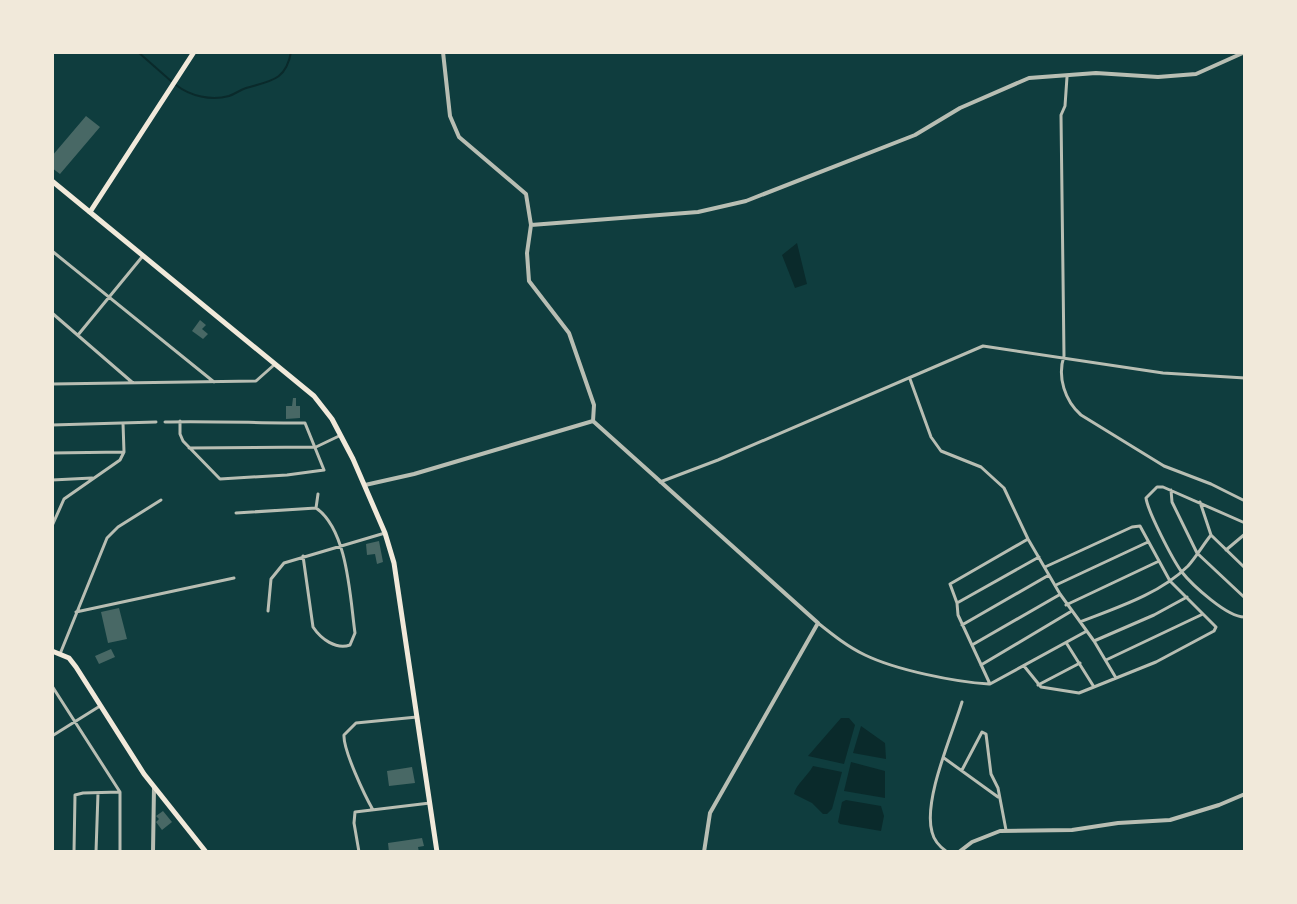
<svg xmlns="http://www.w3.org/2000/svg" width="1297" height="904" viewBox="0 0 1297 904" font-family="Manrope,sans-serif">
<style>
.water{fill:#0a2a2b}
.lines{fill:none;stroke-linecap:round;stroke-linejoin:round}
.stream{stroke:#0a2a2b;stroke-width:2}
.building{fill:#486865}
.minor{stroke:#b8beb3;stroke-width:3}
.tertiary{stroke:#b8beb3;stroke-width:4}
.secondary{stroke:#f1e9da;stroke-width:5}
.primary{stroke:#f1e9da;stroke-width:5}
</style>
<rect width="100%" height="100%" fill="#0f3d3e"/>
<path class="water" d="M797 243 807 284 795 288 782 255Z
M841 718H849L855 725 844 764 808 756Z
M861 726 885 743 886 759 853 753Z
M851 762 885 771V798L844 791Z
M813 766 842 772 832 809 827 814H823L812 803 794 794C796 784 807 777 813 766Z
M846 800 881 806 884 816 881 831 840 824 838 822 842 802Z"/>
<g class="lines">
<path class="stream" d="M138 52 171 81
M176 85C190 96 211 101 229 96 235 94 240 90 246 88 270 81 286 81 291 52"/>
</g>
<path class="building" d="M86 116 100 127 60 174 52 168V156Z
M200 320 206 325 202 329 208 334 203 339 192 331Z
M293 398H296V406H300V418L286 419V406H292Z
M379 541 383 562 377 564 375 554 367 555 366 544Z
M119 608 127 639 108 643 101 612Z
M111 649 115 657 99 664 95 656Z
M412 767 415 783 389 786 387 771Z
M163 811 172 822 162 830 156 822 159 819 156 816Z
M422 838 424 846 418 847 419 852H389L388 843Z"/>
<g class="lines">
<path class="minor" d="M1067 77 1065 106 1061 115 1064 356C1057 377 1065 401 1081 415L1164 466 1211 484 1245 501
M52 251 214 382
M52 313 133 383
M78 335 142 257
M910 379 931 437 941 451 981 467 1004 488 1028 539 1060 594 1094 641 1116 678
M52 384 256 381 274 365
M165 422C211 421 258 423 305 423L324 470 287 475 220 479 183 441 180 434V421
M52 425 156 422
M189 448 316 447 339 436
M52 453 124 452
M52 480 92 478
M660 482 718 460 983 346 1163 373 1245 378
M1171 490 1172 502 1197 553 1245 598
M1200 502 1211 535 1245 568
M316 508 318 494
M236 513 316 508C348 530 350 598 355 633L350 645C336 650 321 639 313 627L303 556
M1245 523 1163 487H1157L1146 498C1148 512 1172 558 1181 571 1192 585 1228 618 1245 617
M52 526 64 499 120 460 124 452 123 423
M1226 550 1245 534
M1056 585 1148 542
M957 603 1039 557
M1066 605 1157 562
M268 611 271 579 284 563 385 533
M76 612 234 578
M1080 622C1116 608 1160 594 1188 566 1196 557 1203 545 1211 535
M818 623C833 635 848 647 865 655 896 670 955 682 989 684
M962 625 1049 575
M1094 641 1154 615 1187 597
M1067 644 1094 687
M972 645 1059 595
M60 654 107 538 118 527 161 500
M1106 660 1203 614
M981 665 1070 612
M1024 666 1041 687 1079 693 1156 662 1214 631 1216 627 1170 581 1140 526 1132 527 1045 567
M990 684 958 615 957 603 950 584 1028 539
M990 684 1085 632
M1038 685 1080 663
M52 686 120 792V852
M52 736 100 706
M944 758 998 797
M962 770 982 732 986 734 991 774 998 788 1006 830
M373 810C365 796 343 750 344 735L356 723 417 717
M74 852 75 795 83 793 120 792
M96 852 98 793
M359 852 354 823 355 812 430 803
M947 852C940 847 934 841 932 832 923 800 952 735 962 702"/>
<path class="tertiary" d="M443 52 450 116 459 137 526 194 531 225 527 253 529 281 569 333 594 405 593 421
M531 225 698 212 746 201 915 135 960 108 1029 78 1096 73 1158 77 1196 74 1245 52
M593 421 818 623 710 813 704 852
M365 485 414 474 593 421
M153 852 154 787
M959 852 972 842 1000 831 1072 830 1118 823 1170 820 1219 805 1245 794"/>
<path class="secondary" d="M90 212 194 52"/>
<path class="primary" d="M52 181 314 396 332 419 353 459 385 533 394 563 437 852
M52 651 69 658 76 667 144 774 206 852"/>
</g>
<rect width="1297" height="904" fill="none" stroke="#f1e9da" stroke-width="108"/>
</svg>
